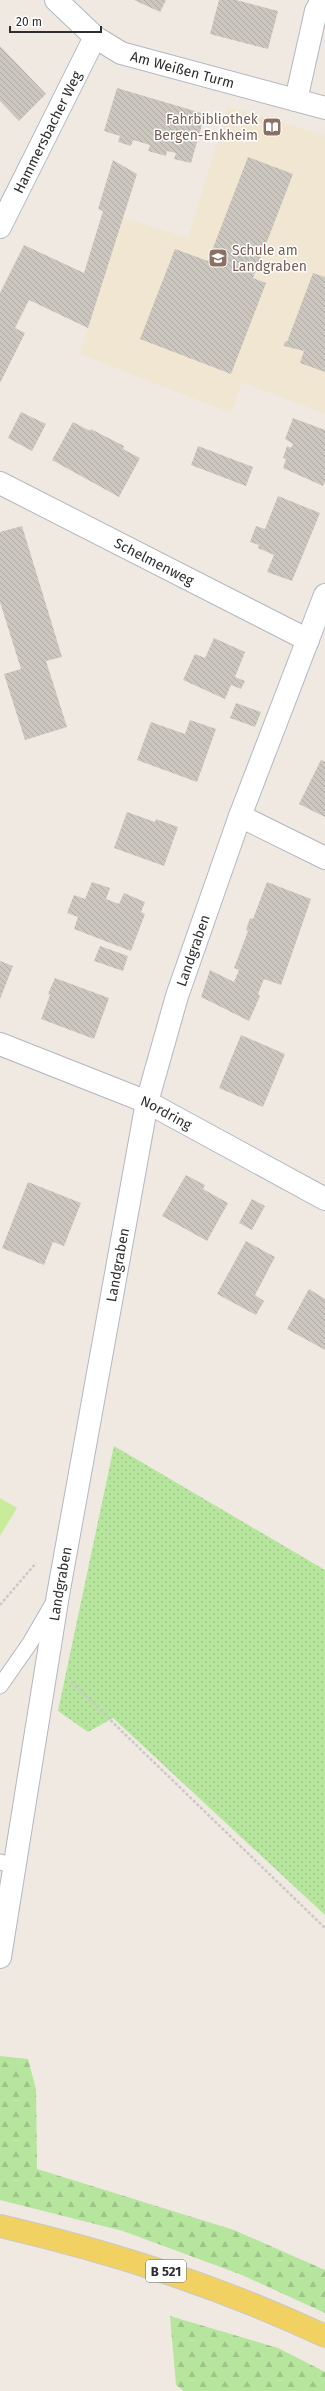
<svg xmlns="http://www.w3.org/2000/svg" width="325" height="2391" viewBox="0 0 325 2391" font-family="'Fira Sans',sans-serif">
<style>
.education{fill:#f0e6d1}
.green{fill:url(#green-dots)}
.forest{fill:url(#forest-firs)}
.pitch{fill:#c9ec9a}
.building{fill:url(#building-back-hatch)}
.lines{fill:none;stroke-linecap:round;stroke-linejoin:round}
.service-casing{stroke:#b4b7c1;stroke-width:17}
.minor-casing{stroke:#b4b7c1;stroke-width:24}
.primary-casing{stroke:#c9c9c9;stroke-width:24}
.path{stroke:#c9c9c9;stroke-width:2.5;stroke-dasharray:3 2;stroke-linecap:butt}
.service{stroke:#fff;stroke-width:15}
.minor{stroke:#fff;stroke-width:22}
.primary{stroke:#f2d163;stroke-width:22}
.labels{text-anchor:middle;stroke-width:3;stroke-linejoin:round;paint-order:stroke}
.shield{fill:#fff;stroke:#6d6d6d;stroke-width:1}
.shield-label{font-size:13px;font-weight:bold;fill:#2e2e2e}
.street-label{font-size:14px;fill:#2e2e2e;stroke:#fff}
.education-label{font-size:14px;fill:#785e54;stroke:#fff;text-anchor:end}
</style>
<defs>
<pattern id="green-dots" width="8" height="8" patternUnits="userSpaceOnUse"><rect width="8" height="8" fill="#b6e59e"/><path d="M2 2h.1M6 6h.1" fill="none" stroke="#9dc588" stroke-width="1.8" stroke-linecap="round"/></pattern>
<pattern id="forest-firs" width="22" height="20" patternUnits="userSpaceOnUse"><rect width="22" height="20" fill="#b6e59e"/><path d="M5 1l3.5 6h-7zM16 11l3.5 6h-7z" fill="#9dc588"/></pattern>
<pattern id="building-back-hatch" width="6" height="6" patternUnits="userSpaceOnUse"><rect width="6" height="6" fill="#cbc7bf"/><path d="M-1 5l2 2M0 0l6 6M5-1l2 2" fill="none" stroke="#afaba4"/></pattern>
</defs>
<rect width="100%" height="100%" fill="#efe9e1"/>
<path class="education" d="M228 107 325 135V414L242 382 231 413 80 354 123 218 188 238Z"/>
<path class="green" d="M114 1446 325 1570V1915L113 1718 88 1732 58 1711Z"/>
<path class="forest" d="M0 2056 28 2059 36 2089 37 2169 234 2230 325 2270V2313L242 2275 123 2231 0 2200Z
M170 2316 278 2348 325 2372V2391H184L176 2385Z"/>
<path class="pitch" d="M0 1498 17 1508 0 1536Z"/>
<path class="building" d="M134 0H166L160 12Z
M219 0H236L278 11 268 49 210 34Z
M0 46 46 94 19 121 0 101Z
M117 88 205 114 191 163 174 159 176 153 167 151 166 156 148 151 150 145 133 140 131 146 118 142 120 136 104 131Z
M248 157 293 174 253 278 266 283 231 374 140 339 175 249 208 261Z
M113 160 137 174 88 328 29 300 15 328 25 333 0 383V293L24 245 84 273 103 211 98 209Z
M313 273 325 277V372L300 363 304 351 284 346 285 341 287 342Z
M21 412 46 424 32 451 8 438Z
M293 418 325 430V481L323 486 283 468 286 459 283 458 287 446 291 448 293 444 285 439Z
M73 422 90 431 91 429 124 446 123 449 140 458 119 497 52 460Z
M198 446 253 467 246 486 191 465Z
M278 496 320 513 292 581 267 572 274 555 258 548 259 545 250 542 256 526 265 529Z
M22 526 62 657 46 661 67 727 25 740 4 674 21 669 0 602V532Z
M214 638 245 652 235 677 245 681 241 689 231 685 225 699 183 680 195 654 205 658Z
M236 703 261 712 255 727 230 718Z
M190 720 216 729 197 782 137 760 151 722 185 734Z
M321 760 325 762V817L299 804Z
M127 812 155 822 156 819 178 827 164 866 114 848Z
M92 882 110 888 106 899 119 904 124 893 145 902 141 912 145 914 131 951 74 929 78 917 67 913 74 895 85 899Z
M267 882 311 899 281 985 264 979 258 994 260 996 249 1021 201 997 210 970 234 982 239 970 234 968 248 931 246 930 250 918 253 919Z
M100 946 128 956 123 971 94 961Z
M0 961 13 966 0 999Z
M55 978 109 998 94 1039 41 1019 50 995 48 994Z
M241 1035 285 1054 263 1107 219 1088Z
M186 1175 205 1185 203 1189 228 1203 207 1241 162 1216Z
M28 1182 81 1203 64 1246 53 1242 44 1265 2 1248Z
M252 1199 265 1206 252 1230 239 1223Z
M246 1241 275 1257 255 1295 264 1301 256 1315 217 1294Z
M309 1289 325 1299V1350L287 1329Z"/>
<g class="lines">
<g class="service-casing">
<path id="service" d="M0 1686 30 1643 52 1605
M0 1862 15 1866"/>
</g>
<g class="minor-casing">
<g id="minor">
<path id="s1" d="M56 0 95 37 121 53 325 108"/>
<path d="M296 100 316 11 322 0"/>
<path id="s2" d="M0 227 95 37"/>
<path id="s3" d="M0 483 308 640"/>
<path d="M240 816 325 858"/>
<path id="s4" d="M0 1044 147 1102 325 1199"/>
<path id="s5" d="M0 1957 58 1595 147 1102 177 996 240 816 325 595"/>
</g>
</g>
<g class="primary-casing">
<path id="primary" d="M0 2226C115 2253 218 2286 325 2336"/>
</g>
<path class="path" d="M0 1605 36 1563
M71 1682 325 1928"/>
<use href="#service" class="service"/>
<use href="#minor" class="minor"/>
<use href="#primary" class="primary"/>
</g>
<defs>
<g id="library-square" transform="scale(1)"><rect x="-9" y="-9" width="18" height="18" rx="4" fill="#8d6e63" stroke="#fff"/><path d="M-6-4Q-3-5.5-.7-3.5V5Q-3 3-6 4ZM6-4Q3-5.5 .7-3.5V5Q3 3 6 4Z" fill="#fff"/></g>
<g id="school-square" transform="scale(1)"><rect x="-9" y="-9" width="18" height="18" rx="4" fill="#8d6e63" stroke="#fff"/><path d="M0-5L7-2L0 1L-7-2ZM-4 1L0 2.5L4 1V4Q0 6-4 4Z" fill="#fff"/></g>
</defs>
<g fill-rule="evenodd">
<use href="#library-square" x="272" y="127"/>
<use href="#school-square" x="218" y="258"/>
</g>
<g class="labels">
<rect class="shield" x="146" y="2260" width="40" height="22" rx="3"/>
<g class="shield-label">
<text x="166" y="2276">B 521</text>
</g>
<g class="street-label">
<text dy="5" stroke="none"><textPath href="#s1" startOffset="148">Am Weißen Turm</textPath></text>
<text dy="5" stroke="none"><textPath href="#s2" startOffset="106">Hammersbacher Weg</textPath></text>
<text dy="5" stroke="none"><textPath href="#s3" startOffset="173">Schelmenweg</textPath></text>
<text dy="5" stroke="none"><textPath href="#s5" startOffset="1026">Landgraben</textPath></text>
<text dy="5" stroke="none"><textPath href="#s4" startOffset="180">Nordring</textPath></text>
<text dy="5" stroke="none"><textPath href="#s5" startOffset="702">Landgraben</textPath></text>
<text dy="5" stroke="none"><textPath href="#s5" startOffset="378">Landgraben</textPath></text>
</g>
<g class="education-label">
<text x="258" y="124">Fahrbibliothek<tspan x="258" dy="16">Bergen-Enkheim</tspan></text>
<text x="232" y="255" text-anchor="start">Schule am<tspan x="232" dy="16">Landgraben</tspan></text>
</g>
</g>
<path d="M10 26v6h91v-6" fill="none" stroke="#2e2e2e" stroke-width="2"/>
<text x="16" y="26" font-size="12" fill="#2e2e2e" stroke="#ffffff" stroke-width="3" paint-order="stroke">20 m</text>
</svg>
